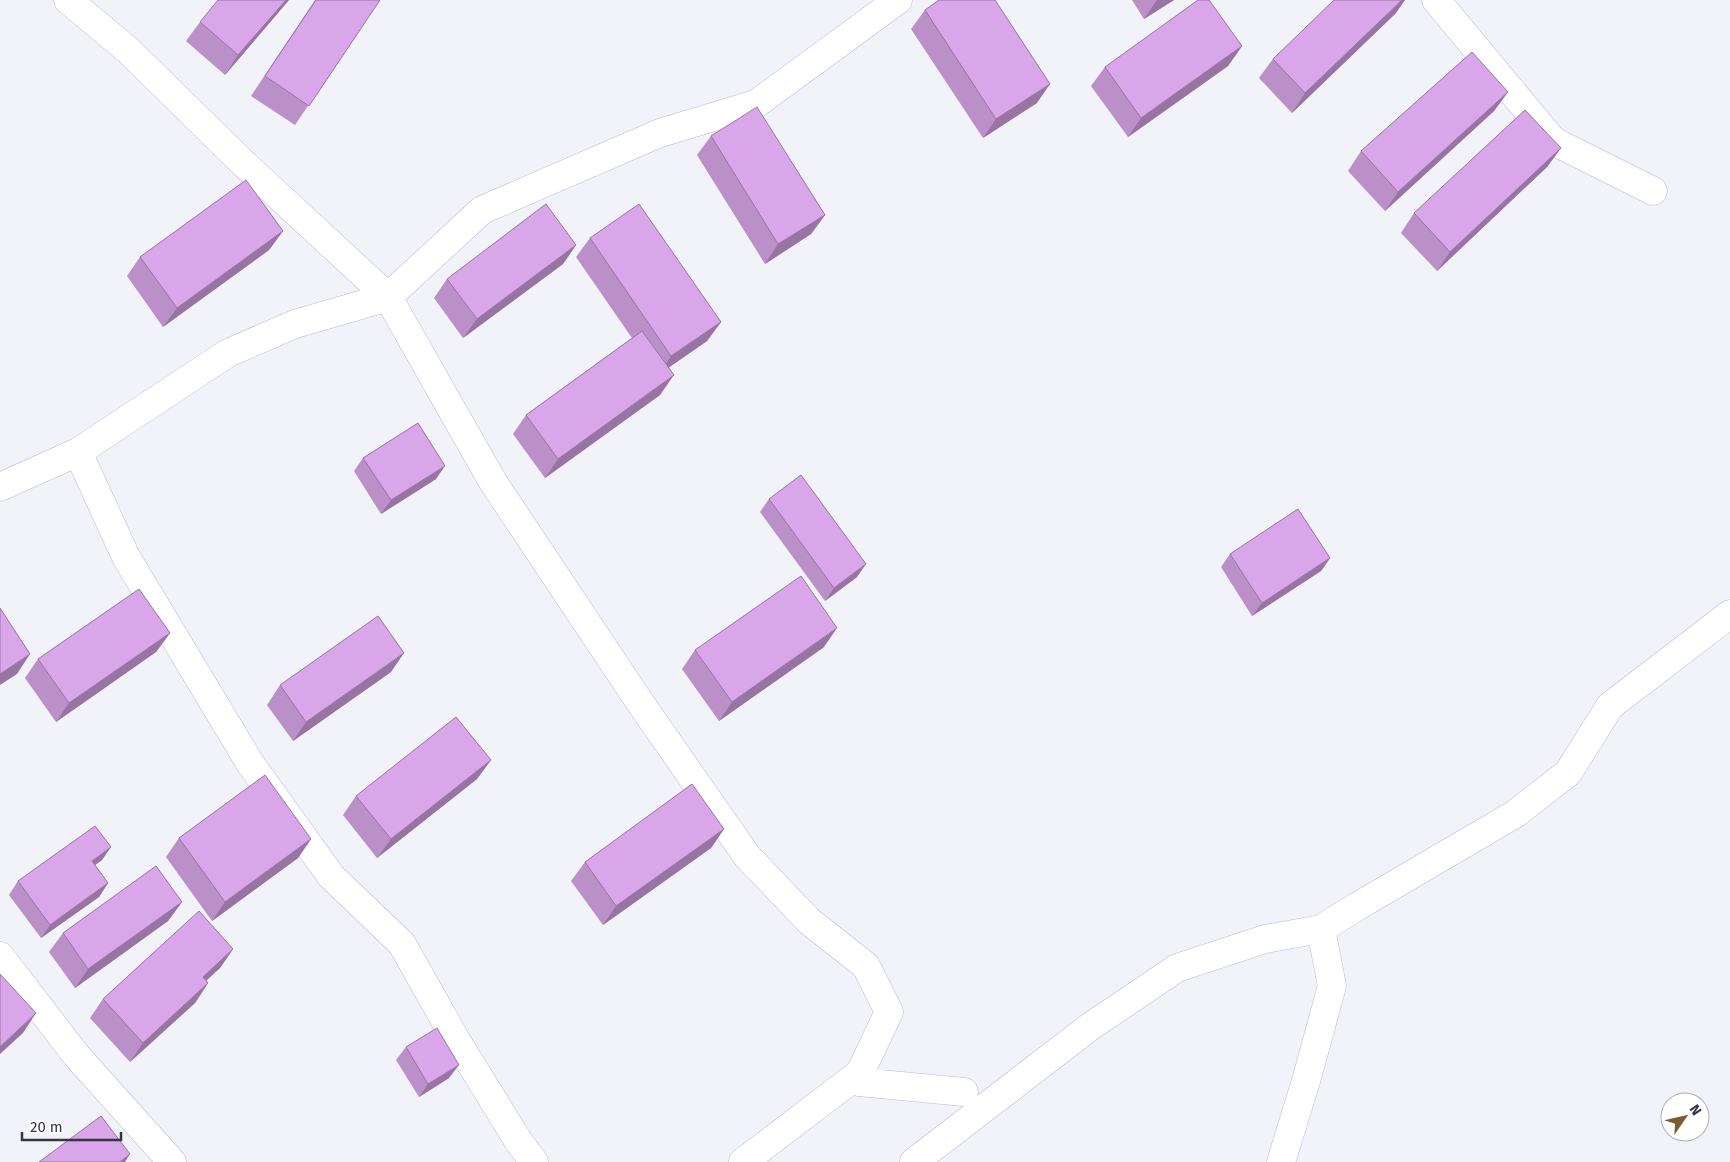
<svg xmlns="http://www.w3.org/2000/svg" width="1730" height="1162" viewBox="0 0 1730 1162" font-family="'Fira Sans',sans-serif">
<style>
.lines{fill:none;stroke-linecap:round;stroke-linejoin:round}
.minor-casing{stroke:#bab9db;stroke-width:29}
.minor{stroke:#fff;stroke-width:28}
.wall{fill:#bb8fc8}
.shaded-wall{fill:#9874a3}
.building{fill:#d9a6e9;stroke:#9874a3}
</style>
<rect width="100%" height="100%" fill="#f2f2f9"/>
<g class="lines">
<g class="minor-casing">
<path id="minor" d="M68 0 129 51 243 163 388 297 493 482 641 704 747 856 809 921 866 966 889 1012 860 1073 743 1162
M1436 0 1553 141 1653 191
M78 452 126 557 250 763 331 876 402 944 456 1040 519 1142 534 1162
M0 487 78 452 228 353 295 324 388 297 482 210 660 133 756 104 898 0
M1321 929 1358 906 1515 814 1568 773 1610 706 1730 614
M0 956 76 1055 172 1162
M860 1073 859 1082 964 1092
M914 1162 1091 1026 1177 968 1265 939 1321 929 1332 986 1306 1081 1281 1162"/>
</g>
<use href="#minor" class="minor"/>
</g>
<path class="wall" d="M289 0 225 75 186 41 200 22Z
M315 0H379L295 125 251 96Z
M1132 0H1174L1144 19Z
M925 10 1037 103 983 138 911 29Z
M1396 13 1292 113 1259 78 1273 59Z
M1242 46 1228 66 1128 137 1091 86 1105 67Z
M1508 92 1494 111 1385 211 1348 171 1361 151Z
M711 136 825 215 811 234 765 264 697 155Z
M1561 148 1547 167 1437 271 1401 233 1414 213Z
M283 231 269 250 163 327 127 276 140 257Z
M590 238 721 322 707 341 668 368 660 395 545 478 513 434 526 415 632 338 576 257Z
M576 245 563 264 463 338 434 298 447 279Z
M363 458 436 479 381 514 354 471Z
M769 499 857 577 825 601 760 512Z
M1230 554 1330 558 1321 571 1252 616 1221 567Z
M170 633 156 652 56 722 25 678 38 659Z
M824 647 719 721 682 669 695 650Z
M391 672 293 741 267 705 280 685Z
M491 760 477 779 377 858 343 815 356 796Z
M724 829 711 848 603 925 571 881 585 862Z
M179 838 311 839 298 858 212 921 166 857Z
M102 860 95 865 108 883 99 897 41 938 9 895 18 881Z
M182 902 168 921 75 988 49 952 63 933Z
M233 949 220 968 206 981 208 983 195 1003 130 1062 90 1018 103 999Z
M406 1047 449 1078 419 1097 396 1060Z"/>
<path class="shaded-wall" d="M286 0H289L225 75 238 55Z
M1157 0H1174L1144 19Z
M1402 0H1405L1396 13 1292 113 1305 93Z
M1242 46 1228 66 1128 137 1141 118Z
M1050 84 1037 103 983 138 996 119Z
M1508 92 1494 111 1385 211 1398 192Z
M1561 148 1547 167 1437 271 1450 252Z
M825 215 811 234 765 264 778 244Z
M283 231 269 250 163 327 177 308Z
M576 245 563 264 463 338 477 319Z
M721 322 707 341 658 375 671 356Z
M674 375 660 395 545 478 558 459Z
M445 466 436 479 381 514 391 500Z
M1330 558 1321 571 1252 616 1262 603Z
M866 564 857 577 825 601 834 588Z
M837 628 824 647 719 721 732 702Z
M170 633 156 652 56 722 69 703Z
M404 653 391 672 293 741 306 722Z
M30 654 17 674 0 685V674Z
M491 760 477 779 377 858 391 839Z
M724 829 711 848 603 925 616 906Z
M311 839 298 858 212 921 225 902Z
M111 847 102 860 82 874 92 861Z
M108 883 99 897 41 938 50 925Z
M182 902 168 921 75 988 88 969Z
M233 949 220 968 189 996 203 977Z
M208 983 195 1003 130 1062 143 1043Z
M36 1013 23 1033 0 1054V1047Z
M459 1065 449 1078 419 1097 428 1084Z
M130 1154 125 1162H120Z"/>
<path class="building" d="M218 0H286L238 55 200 22Z
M316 0H380L309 106 265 76Z
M939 0H995L1050 84 996 119 925 10Z
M1198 0H1209L1242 46 1141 118 1105 67Z
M1334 0H1402L1305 93 1273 59Z
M1472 52 1508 92 1398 192 1361 151Z
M757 107 825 215 778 244 711 136Z
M1525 110 1561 148 1450 252 1414 213Z
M246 180 283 231 177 308 140 257Z
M546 204 576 245 477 319 447 279Z
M639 204 721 322 671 356 590 238Z
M642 331 674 375 558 459 526 415Z
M418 423 445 466 391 500 363 458Z
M801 475 866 564 834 588 769 499Z
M1298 509 1330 558 1262 603 1230 554Z
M801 576 837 628 732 702 695 650Z
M139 589 170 633 69 703 38 659Z
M0 608 30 654 0 674Z
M378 616 404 653 306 722 280 685Z
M456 717 491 760 391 839 356 796Z
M265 775 311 839 225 902 179 838Z
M692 784 724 829 616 906 585 862Z
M95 826 111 847 92 861 108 883 50 925 18 881Z
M156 866 182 902 88 969 63 933Z
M199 911 233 949 203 977 208 983 143 1043 103 999Z
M0 974 36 1013 0 1047Z
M437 1028 459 1065 428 1084 406 1047Z
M101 1116 130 1154 120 1162H39Z"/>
<g transform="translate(1685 1117) rotate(56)"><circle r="24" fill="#ffffff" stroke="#aeaeb3"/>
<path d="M0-4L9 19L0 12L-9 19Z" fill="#785d2f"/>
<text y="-8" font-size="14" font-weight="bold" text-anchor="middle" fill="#353542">N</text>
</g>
<path d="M22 1132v8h99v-8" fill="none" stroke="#353542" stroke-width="2.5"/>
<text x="30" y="1132" font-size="15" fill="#353542" stroke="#ffffff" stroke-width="4" paint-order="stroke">20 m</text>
</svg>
